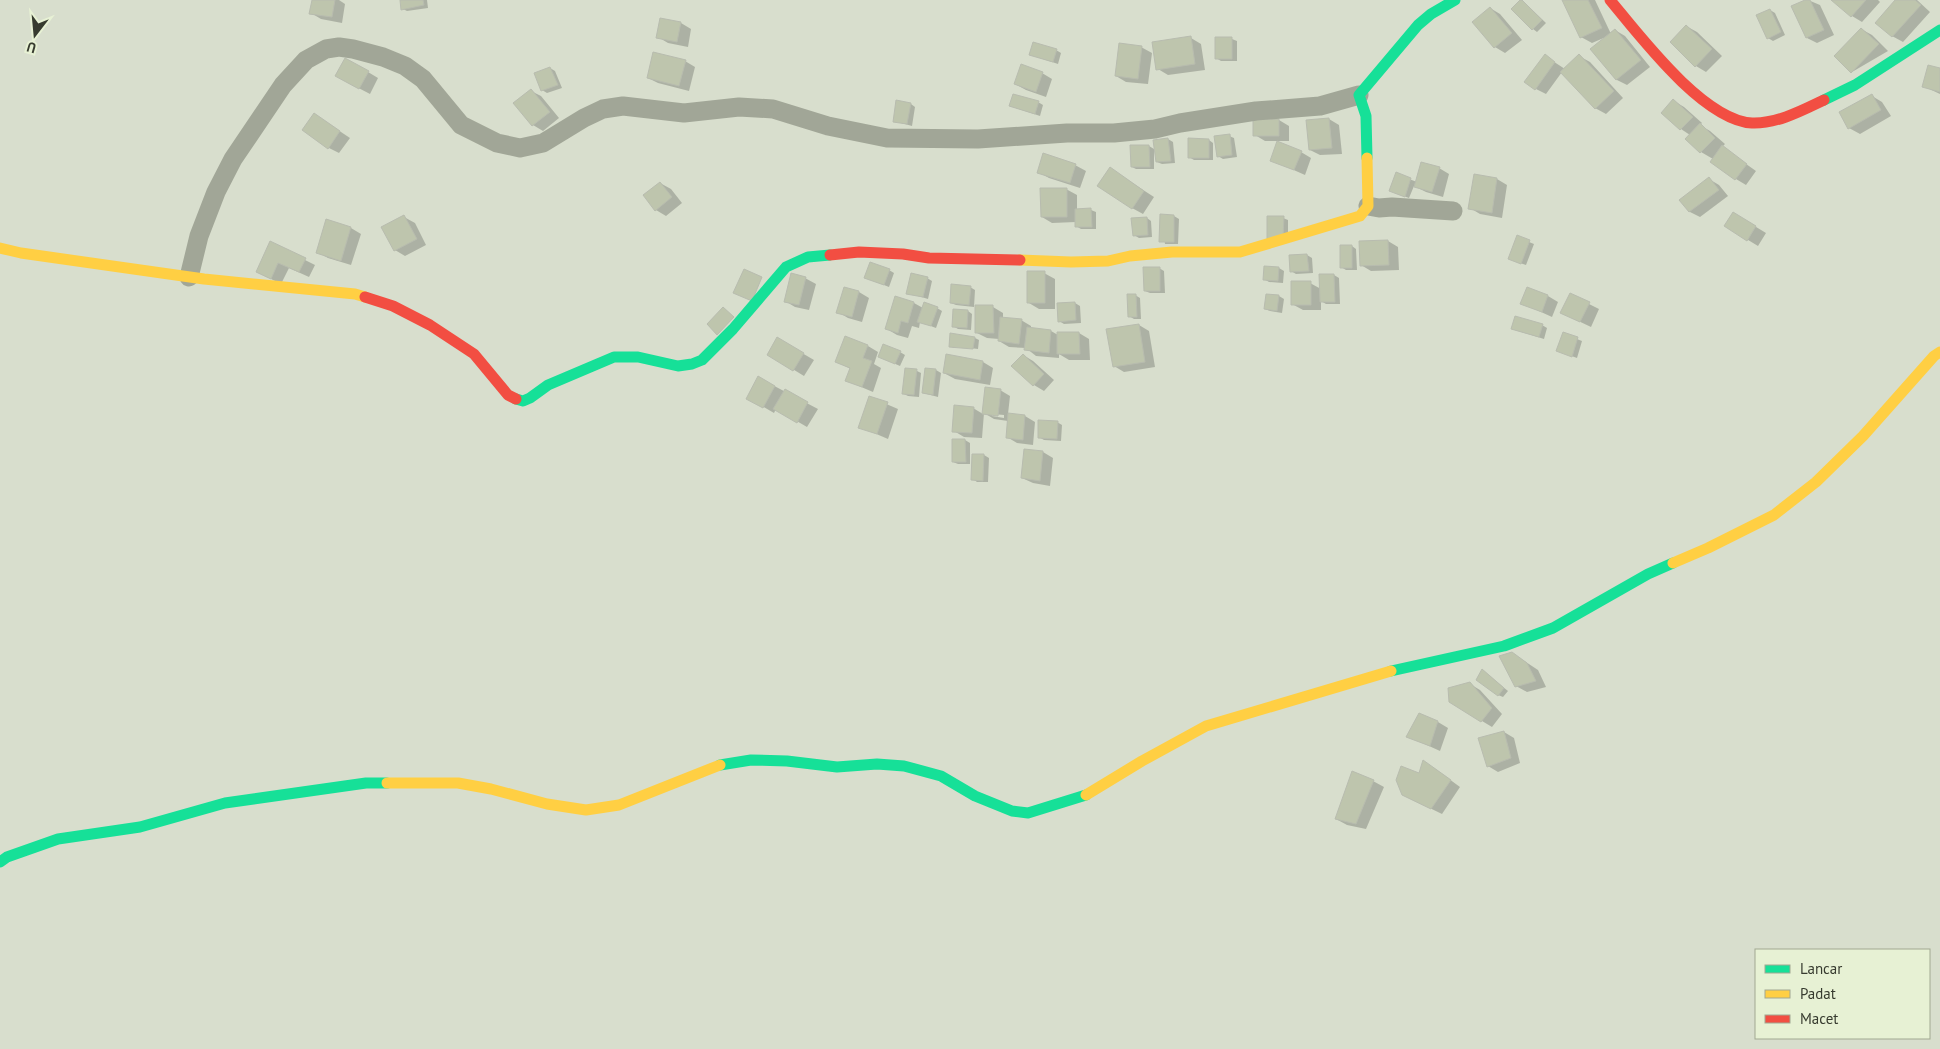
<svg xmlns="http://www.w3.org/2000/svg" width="1940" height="1049" viewBox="0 0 1940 1049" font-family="'PT Sans',sans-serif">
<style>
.shadow{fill:#0003;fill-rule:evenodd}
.building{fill:#bec5ad;stroke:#b8bcaf}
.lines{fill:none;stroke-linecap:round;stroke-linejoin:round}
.street{stroke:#a1a697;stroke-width:19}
.fast{stroke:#16e098;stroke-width:11}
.slow{stroke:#ffcf43;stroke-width:11}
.jam{stroke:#f24e42;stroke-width:11}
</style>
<rect width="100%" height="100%" fill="#d8decd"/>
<path class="shadow" d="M313 0H339L345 4 342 23 321 19 311 13Z
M401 0H427L428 8 407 11 403 9Z
M1522 0 1546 23 1537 32 1533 29Z
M1563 0H1595L1611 34 1615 30 1625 36 1650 67 1627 85 1617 80 1592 49 1606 37 1592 43 1581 37Z
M1808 0 1820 5 1834 35 1817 43 1807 38Z
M1833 0H1878L1880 2 1862 22 1852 16Z
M1897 0H1917L1930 12 1903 42 1892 36Z
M1490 8 1500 14 1522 40 1505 53 1495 47 1474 22Z
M1770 10 1775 13 1785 35 1773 41 1768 38Z
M681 23 691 29 688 47 668 43 658 37Z
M1686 26 1697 32 1722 56 1706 72 1696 66Z
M1861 29 1872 35 1888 51 1852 72Z
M1191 38 1201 44 1205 70 1168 75 1158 69Z
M1232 39 1237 41V61H1221L1216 58Z
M1141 47 1152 53 1148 84 1126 82 1116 76Z
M1056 50 1061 53 1058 64 1031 55Z
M1545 56 1565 69 1579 56 1590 62 1623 98 1606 114 1595 108 1562 72 1546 94 1536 89Z
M685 61 695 67 689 91 658 83 648 78Z
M550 68 555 71 562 88 547 93 542 90Z
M1940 69V94L1923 86Z
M368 72 378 78 370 94 347 82Z
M1042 73 1052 79 1046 97 1026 90 1015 84Z
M531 91 541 96 559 118 543 131 533 125Z
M1872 96 1882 102 1891 116 1860 134 1849 128Z
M1674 101 1684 107 1702 123 1700 125 1710 131 1725 144 1722 147 1756 171 1746 185 1736 179 1713 159 1701 152 1687 139 1690 135 1681 129Z
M1038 102 1043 105 1040 116 1010 106Z
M911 104 915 107 912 126 894 121Z
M314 114 350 138 339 153 329 148Z
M1329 119 1339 125 1342 154 1320 155 1310 150Z
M1279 120 1289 126V141H1265L1255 135Z
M1229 136 1234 138 1237 157 1223 159 1218 156Z
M1168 139 1173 142 1175 163 1162 164 1157 162Z
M1209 140 1213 143V160H1194L1189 157Z
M1149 146 1154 149V169H1136L1132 167 1131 147Z
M1301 152 1311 158 1305 175 1271 160Z
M1075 165 1086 171 1080 188 1049 178 1038 172Z
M1439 168 1449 174 1443 197 1426 192 1414 186 1409 198 1395 193 1396 174 1417 182Z
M1120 175 1154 197 1143 214 1132 208Z
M1497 179 1507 185 1502 218 1480 214 1470 208Z
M1709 179 1719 185 1728 196 1700 217 1690 212 1681 200Z
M660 183 671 189 682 203 666 216 656 210Z
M1066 189 1077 195V210H1091L1096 212V229H1081L1076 226V222L1052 223 1042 217Z
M1733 213 1766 233 1758 246 1725 226Z
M1161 215 1174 216 1179 219 1178 244H1165Z
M404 217 415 223 426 245 405 256 395 250Z
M1147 218 1151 221 1152 237 1139 238 1134 235Z
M1283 218 1288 220V241H1273Z
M327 221 351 228 361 234 351 265 328 258 317 252Z
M1388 241 1398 247 1399 270 1371 271 1361 265Z
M1529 242 1534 244 1526 265 1514 261Z
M271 243 315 265 309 277 289 268 281 284 257 272Z
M1352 246 1356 249 1357 270H1346L1341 267Z
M1307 255 1312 258 1313 273 1296 274 1291 271Z
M1159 268 1164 271 1165 293H1150L1145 291Z
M1279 268 1284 271 1283 283 1269 282 1264 279Z
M889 270 894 273 889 287 866 278Z
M1044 273 1055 279V309H1039L1029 303Z
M1334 275 1339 278 1340 304H1326L1321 301V310H1303L1292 304 1310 283 1321 289Z
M805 278 816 284 809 310 795 307 785 301Z
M927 278 932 281 928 299 908 293Z
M970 287 975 290 974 307 956 305 951 303Z
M859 292 869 298 862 322 848 318 838 312Z
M1135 295 1140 298 1141 319H1134L1129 316Z
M1267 295 1279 296 1284 299 1282 313 1270 311 1265 309Z
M1548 296 1558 302 1552 317 1521 303Z
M914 303 923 308H937L942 311 936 328 920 322 919 328 912 326 908 338 897 335 887 329Z
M1075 303 1080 306 1081 323 1064 324 1059 321Z
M1589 304 1599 309 1591 327 1572 318Z
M977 307H993L1003 313V318L1021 320 1031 326V329L1051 331 1058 335 1079 333 1089 339 1090 360H1069L1059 354V358L1036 356 1026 348 1009 347 999 341V339L987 338 977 333Z
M968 311 972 314 971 330 958 329 953 326Z
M1139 325 1149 331 1155 367 1124 372 1114 366Z
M1542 325 1547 328 1544 339 1512 329Z
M1564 334 1582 341 1577 358 1558 351Z
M845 338 868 346 878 352 874 364 881 368 873 392 847 381 851 369 837 362Z
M975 338 979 340 978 349 954 346V348L950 346Z
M778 339 814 360 804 376 768 354Z
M900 352 905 355 900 366 884 359Z
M1023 355 1033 361 1054 380 1044 391 1034 385Z
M947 356 983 362 993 368 990 385 955 379 944 373Z
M936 370 941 373 938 397 923 393Z
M917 371 921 373 919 397 908 396 904 394Z
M759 378 818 409 807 427 776 409 774 413 748 398Z
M1000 390 1010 396 1008 414 1025 416 1035 422 1033 445 1017 443 1007 437 1008 421 994 419 984 413 982 438 964 437 954 431 973 408 983 414ZM992 414 1004 415V418L992 416Z
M870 397 898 409 888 439 860 427Z
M1057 422 1062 425 1061 441 1044 440 1039 437Z
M965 440 970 443V464H958L953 462Z
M1025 450 1043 452 1053 458 1050 486 1033 483 1022 478Z
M974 455H984L989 458 988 482H977L973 479Z
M1512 653 1538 670 1546 687 1527 692 1516 686Z
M1483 671 1508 691 1503 697 1498 695Z
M1470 684 1480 690 1502 714 1492 727 1482 721Z
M1438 722 1448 728 1440 751 1407 736Z
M1504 732 1514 738 1520 763 1498 772 1488 766Z
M1434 768 1460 787 1442 814 1403 795 1420 774Z
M1373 781 1384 787 1366 829 1347 825 1336 819Z"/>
<path class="building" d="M312 0H335L332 17 309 14Z
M400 0H423L424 5 401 10Z
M1520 0H1522L1542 20 1532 30 1511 9Z
M1562 0H1588L1602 28 1580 38Z
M1805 0H1810L1824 30 1806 38 1791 6Z
M1831 0H1866L1851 17Z
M1895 0H1915L1921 5 1892 37 1875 23Z
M1490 7 1512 33 1494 48 1472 22Z
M1770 9 1781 32 1767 39 1756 15Z
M660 18 681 22 677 42 656 38Z
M1686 25 1712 49 1695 67 1670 42Z
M1861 28 1879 44 1851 73 1834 56Z
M1615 29 1641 60 1616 80 1590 49Z
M1191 36 1195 64 1156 70 1152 42Z
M1215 37H1232V59H1215Z
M1033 42 1057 49 1053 62 1029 55Z
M1119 43 1142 46 1138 79 1115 76Z
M653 52 686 60 679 86 647 78Z
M1545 54 1555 62 1535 90 1524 82Z
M1579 54 1614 91 1595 109 1560 72Z
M345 58 369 71 359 89 335 76Z
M1021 64 1043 72 1036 92 1014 84Z
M1928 65 1940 68V92L1922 87Z
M550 67 558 85 541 91 534 73Z
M531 89 550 112 532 126 513 103Z
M1013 94 1039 101 1035 114 1009 106Z
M1872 94 1881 110 1848 129 1839 112Z
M1673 99 1693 117 1680 130 1661 113Z
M896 100 911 103 907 124 893 122Z
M314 113 340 131 328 149 302 130Z
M1329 118 1332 148 1309 150 1306 120Z
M1253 119H1279V136H1253Z
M1700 123 1715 138 1700 153 1685 139Z
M1230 134 1232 155 1217 157 1214 136Z
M1168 138 1171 161 1156 162 1153 140Z
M1188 138 1209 139V158H1188Z
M1277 141 1302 151 1294 170 1270 161Z
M1130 145H1149L1150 167H1131Z
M1722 145 1747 164 1735 180 1710 162Z
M1043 153 1076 164 1070 183 1037 173Z
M1421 162 1440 167 1432 192 1414 187Z
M1110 167 1144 191 1132 209 1097 186Z
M1396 172 1411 178 1405 197 1389 191Z
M1474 174 1497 178 1492 213 1468 209Z
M1709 177 1719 190 1689 212 1679 200Z
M660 182 672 197 655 211 643 195Z
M1040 188H1067V217H1041Z
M1091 208 1092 227H1075V209Z
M1733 212 1756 226 1747 241 1724 226Z
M1160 214 1174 215V242H1159Z
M404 215 417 239 394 251 381 227Z
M1267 216H1284L1283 239H1267Z
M1147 217 1148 235 1133 236 1131 218Z
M326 219 351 227 341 261 316 253Z
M1517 235 1530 240 1521 264 1508 259Z
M1388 240 1389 265 1360 266 1359 241Z
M270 241 306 258 299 272 278 263 271 279 256 272Z
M1340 245H1352V268H1340Z
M1307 254 1309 271 1290 272 1289 255Z
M870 262 890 269 884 285 864 278Z
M1264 266 1279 267 1278 281 1263 280Z
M1143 267H1160V291H1144Z
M744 269 762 277 752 301 733 293Z
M1027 271H1045V303H1027Z
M791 273 806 277 799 305 784 302Z
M911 273 928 277 923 297 906 294Z
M1319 274H1334L1335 302H1320Z
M1291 281H1311V305H1291Z
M951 284 971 286 969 305 950 303Z
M844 287 859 291 852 317 836 313Z
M1527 287 1548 295 1542 312 1520 304Z
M1570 293 1590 302 1580 322 1560 313Z
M1127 294H1136L1137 317H1128Z
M1266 294 1279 295 1277 311 1264 309Z
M895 296 914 302 908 323 901 321 898 333 885 329Z
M924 302 938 307 931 326 917 322Z
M1075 302 1076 320 1058 322 1057 303Z
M975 305H993L994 333H975Z
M723 307 734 317 717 335 707 324Z
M953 309 968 310 967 328 952 327Z
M1515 316 1543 324 1539 337 1511 329Z
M1000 317 1022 319 1019 344 998 341Z
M1139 324 1145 362 1113 367 1106 329Z
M1027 327 1051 330 1049 353 1024 350Z
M1057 332H1079L1080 354H1057Z
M1563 332 1578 337 1572 357 1556 351Z
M950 333 975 337 973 349 949 347Z
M845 336 868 345 863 358 872 361 862 387 845 381 850 368 835 362Z
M777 337 804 353 793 371 767 355Z
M883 344 901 351 895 364 878 357Z
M946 354 983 361 980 380 943 373Z
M1023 354 1044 374 1033 386 1011 366Z
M905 368 917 369 914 395 902 394Z
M925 368 936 369 933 395 922 393Z
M758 376 775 386 763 408 746 399Z
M985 387 1001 389 998 416 982 414Z
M785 389 808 402 797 423 773 409Z
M869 396 888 402 877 434 858 428Z
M954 405 974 407 972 433 952 432Z
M1008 413 1025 415 1023 440 1006 438Z
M1038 420 1058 421 1057 439 1038 438Z
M952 439H965L966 462H952Z
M1024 449 1043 451 1040 481 1021 478Z
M972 454H984L983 481 971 480Z
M1512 652 1527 663 1536 681 1515 687 1499 656Z
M1482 669 1504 688 1498 696 1476 680Z
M1470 682 1492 708 1481 722 1449 702 1448 688Z
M1419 713 1438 721 1430 746 1406 737Z
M1504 731 1511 758 1487 767 1478 738Z
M1423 760 1451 780 1431 809 1402 795 1396 780 1401 766 1419 773Z
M1352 771 1374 780 1356 824 1335 819Z"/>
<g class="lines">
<path class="street" d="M1368 206 1379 208 1392 207 1453 211
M189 277 199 236 216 192 233 159 283 85 306 60 326 49 339 47 353 49 383 57 405 66 423 79 461 125 497 143 520 148 543 143 584 118 603 109 623 106 684 113 739 107 773 109 828 126 887 138 978 139 1067 133H1114L1155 129 1180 123 1256 111 1320 106 1359 95"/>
<path class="fast" d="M1824 100 1855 85 1940 30
M1367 158 1366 116 1359 95 1418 25 1431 14 1455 0
M516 399 523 401 530 398 548 385 614 357H638L678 366 692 364 702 360 733 329 786 267 808 257 830 255
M1391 671 1504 646 1553 628 1648 574 1673 563
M720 765 751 760 787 761 837 767 877 764 904 766 941 776 975 796 1012 811 1028 813 1086 795
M0 862 7 857 58 839 140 827 225 803 366 783H387"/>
<path class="slow" d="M0 248 21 253 204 279 355 294 365 297
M1020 260 1071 262 1108 261 1130 256 1172 252H1240L1360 216 1368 206 1367 158
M1673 563 1708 548 1774 515 1816 482 1863 436 1934 356 1940 352
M387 783H458L491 789 547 804 586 810 619 805 720 765
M1086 795 1142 761 1206 726 1391 671"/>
<path class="jam" d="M1610 0C1640 36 1703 120 1752 123 1777 124 1803 110 1824 100
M830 255 859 252 903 254 929 258 1020 260
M365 297 393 306 430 325 474 354 508 395 516 399"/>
</g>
<rect x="1755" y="949" width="175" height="90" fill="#e7f1d4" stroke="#a1a892"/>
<rect x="1765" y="965" width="25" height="8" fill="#16e098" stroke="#a1a892"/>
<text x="1800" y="974" font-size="15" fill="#373b2f">Lancar</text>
<rect x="1765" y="990" width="25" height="8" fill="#ffcf43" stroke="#a1a892"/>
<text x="1800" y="999" font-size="15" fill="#373b2f">Padat</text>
<rect x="1765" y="1015" width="25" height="8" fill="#f24e42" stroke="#a1a892"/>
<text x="1800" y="1024" font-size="15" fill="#373b2f">Macet</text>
<g transform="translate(35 35) rotate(196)" stroke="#e7f1d4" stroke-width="4" paint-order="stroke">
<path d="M0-4L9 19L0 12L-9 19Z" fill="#373b2f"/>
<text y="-8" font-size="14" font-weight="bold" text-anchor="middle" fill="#373b2f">U</text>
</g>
</svg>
